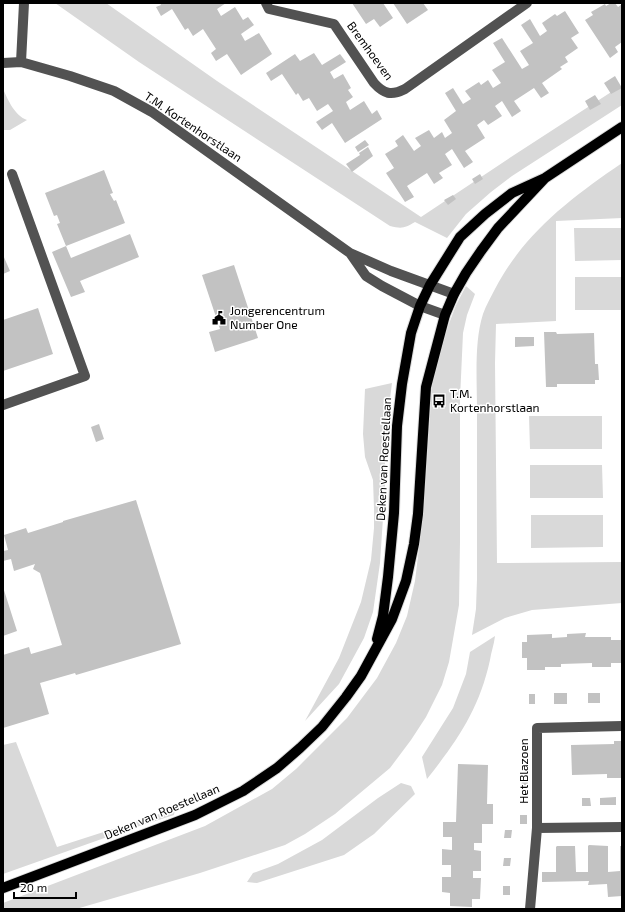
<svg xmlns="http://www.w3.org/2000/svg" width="625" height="912" viewBox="0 0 625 912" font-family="'Exo 2',sans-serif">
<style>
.green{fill:#d9d9d9}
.building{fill:#c2c2c2}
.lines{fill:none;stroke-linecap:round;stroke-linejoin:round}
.major-casing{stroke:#dbdbdb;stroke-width:12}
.minor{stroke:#525252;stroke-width:10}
.major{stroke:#000;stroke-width:10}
.labels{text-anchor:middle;stroke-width:3;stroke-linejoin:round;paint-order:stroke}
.street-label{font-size:12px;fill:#000;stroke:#fff}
.poi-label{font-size:12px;fill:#000;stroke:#fff;text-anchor:start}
</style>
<rect width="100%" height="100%" fill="#fff"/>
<path class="green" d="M55 3H106L217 81 421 217 511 157 622 85V105L512 176 491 192 466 214 447 238 415 222C405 228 402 229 390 226L139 62Z
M3 89C8 100 15 116 27 120L10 130H3Z
M622 163V218L556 221V321L496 324 495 363 497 563 622 562V603L532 610 505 618 472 635 476 609 477 579C477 523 477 466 477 410 477 380 474 342 483 314 486 305 491 297 495 289 524 233 571 198 622 163Z
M574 228H622V260L575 261Z
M575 277H622V310H575Z
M466 286 475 294 467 315 463 333 460 399V541L459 605 449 662 442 685 426 717 411 740 390 768 335 814 305 834 285 845 200 873 76 909H3V903L205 826 272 789 296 769 347 718 377 678 396 643 407 616 415 581 424 506 432 386 441 345 456 305Z
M392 383 385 439V488L380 563 373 612 364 638 339 684 305 721 339 658 361 602 371 560 374 528V509L373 480 365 457 363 434 365 389Z
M529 416H602V449H530Z
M530 465H602L603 498H530Z
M531 515H603V547L531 548Z
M495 636C494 645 491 652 490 660 479 710 457 741 427 779L422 757 453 708 466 674 470 652Z
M16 742 57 847 175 809 174 815 127 830 3 874V745Z
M401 783 411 786 415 794 374 834 344 855 257 883 247 882 253 873 278 864 322 840 378 798Z"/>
<path class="building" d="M160 3H226L217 9 221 16 235 7 243 20 248 17 254 25 241 34 245 41 259 33 272 54 241 75 227 54 216 61 211 53 216 49 203 29 193 36 188 28 185 30 172 9 161 16 156 7 161 5Z
M352 3H383L393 18 380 27 374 19 366 24Z
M393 3H423L428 10 407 24Z
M611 3H615L618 7 622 4V27H621L622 29V42L615 47 618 52 610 58 585 20 593 15 591 12 605 4 606 6Z
M565 11 579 33 571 38 578 48 565 57 568 62 560 67 562 69 542 83 549 93 541 98 534 88 514 101 521 111 512 117 502 101 495 106 502 116 488 125 484 120 477 125 485 138 465 151 473 162 464 168 452 149 445 154 452 165 439 173 443 178 434 184 427 173 407 186 414 197 405 202 386 173 394 168 385 154 398 146 395 141 403 135 414 151 421 146 415 138 429 130 434 138 442 132 445 138 452 133 444 120 456 111 445 93 453 88 463 104 471 99 465 91 479 82 481 85 488 80 493 88 501 83 492 70 505 62 493 43 502 38 522 69 529 65 520 51 533 43 521 25 530 19 540 36 547 31 542 23 555 14 557 16Z
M314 53 322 65 340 54 346 62 330 72 334 79 343 74 351 88 348 90 353 97 346 102 350 110 364 101 372 114 377 110 382 119 345 143 332 123 322 130 316 122 333 111 328 104 317 111 309 98 303 101 298 93 296 95 282 74 271 81 266 73 295 54 300 61Z
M615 76 622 88 611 94 604 83Z
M595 95 601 104 590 110 585 101Z
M365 140 369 145 358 152 355 147Z
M368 147 373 156 352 172 346 164 360 155 359 153Z
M104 170 113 193 110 194 114 201 116 200 125 223 66 246 57 224 60 223 57 215 54 216 45 193Z
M480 174 483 179 475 184 472 179Z
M453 195 456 199 448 205 444 200Z
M130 234 139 257 80 281 85 292 71 297 52 252 66 246 71 258Z
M3 255 10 271 3 274Z
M234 265 258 338 215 352 209 332 220 329 202 275Z
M38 308 53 354 3 371V320Z
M544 332H556L557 334 594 333 595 364H598L599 380H595V384H557V387H546Z
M515 337H534V346L515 347Z
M99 424 104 439 96 442 91 427Z
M136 500 181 644 76 675 75 673 40 683 49 714 3 728V655L29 647 31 654 62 645 40 573 33 569 35 564 14 571 11 559 3 561V551L8 550 4 535 26 528 28 533 63 522V521Z
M3 587 17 631 3 636Z
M586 633 585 637H611V640H622V663H611V667H592V663L561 664V667H545V670H527V658H522V642H527V635L552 634V638L567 637V634Z
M554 693H567V704H554Z
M588 693H600V703H588Z
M529 694H535V704H529Z
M614 741H622V778H607V774L572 775 571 745 614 744Z
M458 764 488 765 487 804H493V824H482V843H474V850L481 851V871H473V878H481L480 899H472V907L450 906V893L442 892V877H451V865H442V849L452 850V837H443V822H456Z
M522 778H528V794H521Z
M616 797V805H600V798Z
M582 798H590L591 806H582Z
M520 815H527V824H520Z
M505 830H512L511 838H504Z
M589 845 608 846V872L620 871V846H622V896L608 897 607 884 588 885 589 881 542 882V872H556V847L557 846H575L576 872H588V846Z
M504 858H511L510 866H503Z
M503 886H510V895H503Z"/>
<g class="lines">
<g class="major-casing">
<path id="major" d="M377 639 383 616 388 577 394 513 397 426 402 384 411 333 420 306 430 285 460 237 485 214 512 193 545 178 622 127
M3 888 195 815 243 791 277 768 300 748 322 727 346 697 361 676 392 619 406 581 414 544 418 514 426 387 445 315 454 294 466 273 481 251 498 228 545 178"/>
</g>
<path class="minor" d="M266 3 269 9 334 24 374 83C384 94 391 96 405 89L527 3
M21 62 24 3
M3 63 21 62 70 76 114 91 152 112 350 253 391 271 454 294
M350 253 366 276 382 286 420 306 445 315
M3 405 85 376 12 174
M537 828 622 827
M530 909 537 828V728L622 726"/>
<use href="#major" class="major"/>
</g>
<defs>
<g id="civic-bare" transform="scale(1.08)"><path d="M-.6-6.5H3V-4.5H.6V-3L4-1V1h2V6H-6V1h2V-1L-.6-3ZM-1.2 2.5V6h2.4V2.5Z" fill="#000" stroke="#fff" stroke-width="2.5" paint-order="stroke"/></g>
<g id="bus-bare" transform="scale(1.08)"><path d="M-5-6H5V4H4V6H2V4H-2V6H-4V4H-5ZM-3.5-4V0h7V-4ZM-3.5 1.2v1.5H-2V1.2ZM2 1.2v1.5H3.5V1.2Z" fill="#000" stroke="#fff" stroke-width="2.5" paint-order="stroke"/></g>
</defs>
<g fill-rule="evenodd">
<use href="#civic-bare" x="219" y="318"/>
<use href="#bus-bare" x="439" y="401"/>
</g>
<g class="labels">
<g class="street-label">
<text transform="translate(370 51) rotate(54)" y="4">Bremhoeven</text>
<text transform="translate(193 127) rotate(34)" y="4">T.M. Kortenhorstlaan</text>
<text transform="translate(384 459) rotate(-87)" y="4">Deken van Roestellaan</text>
<text transform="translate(524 771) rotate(-90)" y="4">Het Blazoen</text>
<text transform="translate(162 812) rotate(-23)" y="4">Deken van Roestellaan</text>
</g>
<g class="poi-label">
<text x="230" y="315">Jongerencentrum<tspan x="230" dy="14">Number One</tspan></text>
<text x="450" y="398">T.M.<tspan x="450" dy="14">Kortenhorstlaan</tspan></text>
</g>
</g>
<rect width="625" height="912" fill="none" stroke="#000000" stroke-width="8"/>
<path d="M14 892v6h62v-6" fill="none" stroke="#000000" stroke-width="2"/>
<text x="20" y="892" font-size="12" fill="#000000" stroke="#ffffff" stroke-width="3" paint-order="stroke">20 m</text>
</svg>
